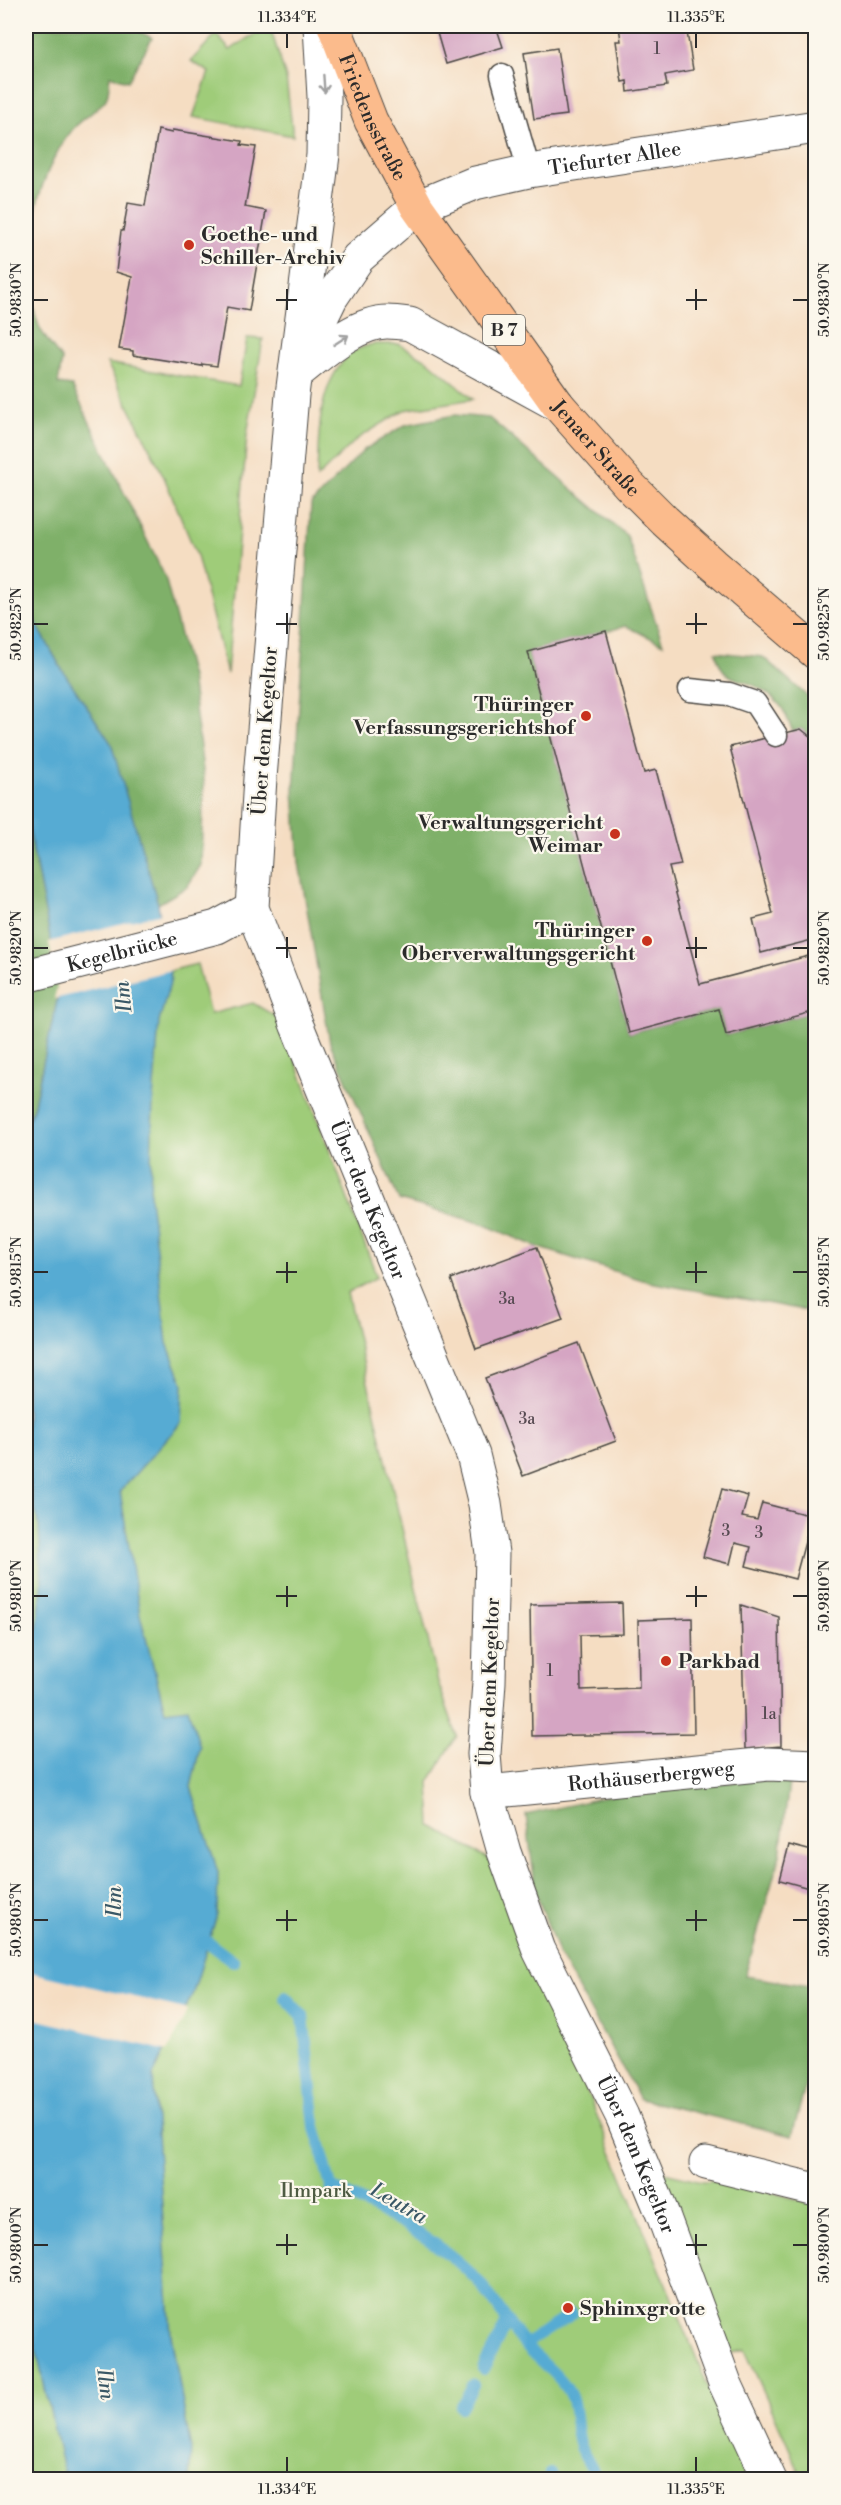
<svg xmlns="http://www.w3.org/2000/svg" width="841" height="2505" viewBox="0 0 841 2505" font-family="'Libre Bodoni',serif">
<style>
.green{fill:#9fcc79;stroke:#657c52;stroke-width:1.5}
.forest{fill:#7fb069;stroke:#556e4a;stroke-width:1.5}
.water{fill:#57abd3;stroke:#416b7f;stroke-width:1.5}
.pier{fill:#f5ddc2}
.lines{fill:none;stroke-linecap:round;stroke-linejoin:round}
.stream{stroke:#57abd3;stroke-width:12}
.building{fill:#d5a5c3}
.lane-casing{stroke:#494642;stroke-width:25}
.street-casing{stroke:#494642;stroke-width:35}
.primary-casing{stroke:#494642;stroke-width:35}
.lane{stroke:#fff;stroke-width:22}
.street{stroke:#fff;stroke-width:33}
.primary{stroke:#fbbb8c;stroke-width:33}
.oneway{stroke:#a0a0a0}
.ticks{fill:none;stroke:#2b2b2b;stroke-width:2}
.poi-dot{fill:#c8321e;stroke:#fbf7ec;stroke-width:2}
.labels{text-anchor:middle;stroke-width:4.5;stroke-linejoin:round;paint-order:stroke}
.number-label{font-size:16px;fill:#564a51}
.shield{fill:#fbf7ec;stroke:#696865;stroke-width:1.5}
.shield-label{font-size:18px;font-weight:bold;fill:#2b2b2b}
.street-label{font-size:20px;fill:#2b2b2b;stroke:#fbf7ec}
.poi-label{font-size:20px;font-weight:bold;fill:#2b2b2b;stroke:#fbf7ec;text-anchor:start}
.park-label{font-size:20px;fill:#4e5b42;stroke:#fbf7ec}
.water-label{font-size:21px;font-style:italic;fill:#3a5866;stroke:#fbf7ec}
.neatline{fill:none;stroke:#2b2b2b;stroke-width:2}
.ticks-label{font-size:15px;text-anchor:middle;fill:#2b2b2b}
</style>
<rect width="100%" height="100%" fill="#fbf7ec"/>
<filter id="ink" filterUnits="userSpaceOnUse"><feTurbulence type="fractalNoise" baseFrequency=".0167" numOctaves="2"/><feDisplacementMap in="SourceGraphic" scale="12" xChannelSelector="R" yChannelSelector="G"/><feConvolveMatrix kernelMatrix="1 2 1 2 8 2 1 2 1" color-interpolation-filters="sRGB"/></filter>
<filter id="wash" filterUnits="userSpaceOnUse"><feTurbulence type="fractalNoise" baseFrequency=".008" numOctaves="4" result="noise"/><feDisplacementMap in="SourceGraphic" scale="24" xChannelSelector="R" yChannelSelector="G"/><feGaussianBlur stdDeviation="1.35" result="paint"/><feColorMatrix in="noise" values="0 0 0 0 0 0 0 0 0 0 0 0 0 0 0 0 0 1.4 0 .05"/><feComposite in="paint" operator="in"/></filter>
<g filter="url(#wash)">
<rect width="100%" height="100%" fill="#f5ddc2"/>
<path class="green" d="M270 27 286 78 293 136 193 117 209 72 191 61 216 34 230 50 248 38Z
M247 338 263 339 247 435 227 674 197 556 164 477 107 363 239 386Z
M373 344H399L427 360 473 399 404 410 357 439 317 478C319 435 316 385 351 353 356 349 366 346 373 344Z
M197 964 210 1014 253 1003 280 1019 377 1277 347 1293 438 1682 457 1736 429 1782 431 1826 499 1865 524 1952 577 2067 746 2479H26V1007Z
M660 2171 702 2181 724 2180 815 2204V2479H803L745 2350 730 2354Z"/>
<path class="forest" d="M26 26H136L135 29 152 38 128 81 110 76C109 83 109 93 106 99 103 106 79 121 73 129 33 177 17 268 39 326 44 338 55 350 62 360L58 384 72 386 165 577 191 677 204 778 201 865 187 887 158 904 138 837 61 668 26 605Z
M454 415 489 418 627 536 663 644 626 626 528 652 629 1033 719 1009 726 1035 815 1011V1312L649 1282 537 1247 480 1223 399 1200 330 1043 299 863 294 791 311 504 365 449 405 425Z
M716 652 763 657 815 703V741L801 729 793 731C788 722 785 709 777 702 772 697 765 691 759 688 737 676 722 682 716 652Z
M26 814 60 988 33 1109 26 1125Z
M753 1780 789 1783 780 1855 745 1976 815 1987V2050L792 2136 640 2099 559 1955 536 1893 526 1815 636 1790Z"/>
<path class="water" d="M26 605 61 668 111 743 158 904 171 979 159 1022 153 1100 150 1197 167 1343 183 1384 181 1423 120 1491 140 1615 165 1711 188 1708 200 1747 191 1787 218 1872 217 1915 193 1993 153 2076 171 2335 191 2450 189 2479H65L26 2303V1720L42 1588 39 1527 26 1469V1125L33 1109 60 988 26 814Z"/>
<path class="pier" d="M162 913 172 970 54 999 57 988 49 942Z
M26 1971 188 2010 168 2051 26 2017Z"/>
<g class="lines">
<path class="stream" d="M197 1934 234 1962
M285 1997 303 2016 315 2126 331 2187C380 2210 440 2240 477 2280 495 2300 508 2325 526 2346 539 2361 564 2379 571 2397 577 2413 574 2431 580 2447 585 2458 593 2467 596 2480
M525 2344 572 2314
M483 2369 507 2322
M461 2407 473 2385
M550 2473 552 2480"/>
</g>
<g id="blocks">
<path class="building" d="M435 26H496L503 47 446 64Z
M619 26H686L693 70 665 75 667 86 628 92 627 81 622 82 616 41H621Z
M557 48 567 115 534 119 524 53Z
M158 130 172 133V130L242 141 241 145 256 147 245 207 266 211 253 287 249 311 227 307 217 366 202 364V366L133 355V351L119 349 132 277 116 272 121 231H123L128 203 145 206Z
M606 631 644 773 656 770 681 865 669 867 700 984 816 954V1011L726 1035 719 1009 629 1033 528 652Z
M801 729 816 741V939L761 953 753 919 773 914 730 747Z
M537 1247 563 1318 476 1349 451 1279Z
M579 1343 616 1441 523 1476 485 1378Z
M722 1489 748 1496 742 1517 757 1520 762 1503 812 1516 795 1579 746 1566 751 1547 735 1543 730 1564 703 1557Z
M622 1603 623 1634 580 1635 581 1690 639 1688 638 1620 692 1618 694 1733 532 1736 530 1605Z
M741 1605 779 1617 781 1746 745 1749Z
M789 1845 816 1852V1890L780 1880Z"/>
</g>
</g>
<g filter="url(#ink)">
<use href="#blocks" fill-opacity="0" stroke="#494642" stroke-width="1.5"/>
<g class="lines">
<g class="lane-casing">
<path id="lane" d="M502 75 529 171
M690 690 729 694 755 703 776 735"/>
</g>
<g class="street-casing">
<g id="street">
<path id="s1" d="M320 26 324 97 323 155 292 395 260 778 252 908 297 1026 473 1455 485 1504 492 1553 489 1682 484 1754 487 1792 504 1852 539 1950 622 2116 663 2215 725 2383 770 2480"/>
<path id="s2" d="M309 343 331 298 358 258 417 207 475 183 529 171 816 127"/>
<path d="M298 372C321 354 356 322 387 322 394 322 402 323 410 324L558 405"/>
<path id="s3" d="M26 976 217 927 252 908"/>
<path id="s4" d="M487 1792 768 1764 816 1766"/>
<path d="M706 2163 816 2190"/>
</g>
</g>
<g class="primary-casing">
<g id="primary">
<path id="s5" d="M334 26 371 121 417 207 558 405 629 485 665 521 712 564 816 653"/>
</g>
</g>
<use href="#lane" class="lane"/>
<use href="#street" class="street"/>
<use href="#primary" class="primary"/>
</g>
<defs><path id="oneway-shaft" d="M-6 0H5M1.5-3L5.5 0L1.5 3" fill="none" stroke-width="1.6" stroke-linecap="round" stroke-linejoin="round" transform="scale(1.5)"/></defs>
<g class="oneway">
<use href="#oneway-shaft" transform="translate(324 84) rotate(86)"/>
<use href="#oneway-shaft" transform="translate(341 340) rotate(-33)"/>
</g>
</g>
<path class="ticks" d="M287 33V48M696 33V48M287 289V310M696 289V310M33 300H48M276 300H297M686 300H707M793 300H808M287 613V634M696 613V634M33 624H48M276 624H297M686 624H707M793 624H808M287 937V958M696 937V958M33 948H48M276 948H297M686 948H707M793 948H808M287 1262V1283M696 1262V1283M33 1272H48M276 1272H297M686 1272H707M793 1272H808M287 1586V1607M696 1586V1607M33 1596H48M276 1596H297M686 1596H707M793 1596H808M287 1910V1931M696 1910V1931M33 1920H48M276 1920H297M686 1920H707M793 1920H808M287 2234V2255M696 2234V2255M33 2245H48M276 2245H297M686 2245H707M793 2245H808M287 2457V2472M696 2457V2472"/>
<g class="poi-dot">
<circle cx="189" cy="245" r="6"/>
<circle cx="586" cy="716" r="6"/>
<circle cx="615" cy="834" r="6"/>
<circle cx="647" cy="941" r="6"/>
<circle cx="666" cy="1661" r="6"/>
<circle cx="568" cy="2308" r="6"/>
</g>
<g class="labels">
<g class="number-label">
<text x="657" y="54">1</text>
<text x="507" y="1304">3a</text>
<text x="527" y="1424">3a</text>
<text x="726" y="1536">3</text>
<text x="759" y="1538">3</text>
<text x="550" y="1676">1</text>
<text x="769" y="1719">1a</text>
</g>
<rect class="shield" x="483" y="315" width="42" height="30" rx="4.5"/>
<g class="shield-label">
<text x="504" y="336">B 7</text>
</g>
<g class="street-label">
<text dy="7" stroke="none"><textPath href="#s5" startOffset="99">Friedensstraße</textPath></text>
<text dy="7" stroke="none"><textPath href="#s2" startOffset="381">Tiefurter Allee</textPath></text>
<text dy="7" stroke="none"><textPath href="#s5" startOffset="500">Jenaer Straße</textPath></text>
<text transform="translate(264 731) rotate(-86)" y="7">Über dem Kegeltor</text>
<text dy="7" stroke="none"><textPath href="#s3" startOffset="99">Kegelbrücke</textPath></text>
<text dy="7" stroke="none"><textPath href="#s1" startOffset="1200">Über dem Kegeltor</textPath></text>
<text transform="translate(489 1682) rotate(-88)" y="7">Über dem Kegeltor</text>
<text dy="7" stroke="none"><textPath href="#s4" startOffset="165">Rothäuserbergweg</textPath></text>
<text dy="7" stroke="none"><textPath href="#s1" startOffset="2208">Über dem Kegeltor</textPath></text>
</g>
<g class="poi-label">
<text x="201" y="241">Goethe- und<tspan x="201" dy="23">Schiller-Archiv</tspan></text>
<text x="574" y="711" text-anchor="end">Thüringer<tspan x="574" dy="23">Verfassungsgerichtshof</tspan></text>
<text x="603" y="829" text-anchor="end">Verwaltungsgericht<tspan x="603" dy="23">Weimar</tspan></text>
<text x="635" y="937" text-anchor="end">Thüringer<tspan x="635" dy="23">Oberverwaltungsgericht</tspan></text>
<text x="678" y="1668">Parkbad</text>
<text x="580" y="2315">Sphinxgrotte</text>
</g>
<g class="park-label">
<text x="316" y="2197">Ilmpark</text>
</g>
<g class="water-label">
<text transform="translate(123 997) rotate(-96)" y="7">Ilm</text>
<text transform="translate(114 1902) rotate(-90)" y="7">Ilm</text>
<text transform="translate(399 2203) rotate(30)" y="7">Leutra</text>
<text transform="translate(106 2384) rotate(83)" y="7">Ilm</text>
</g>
</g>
<rect width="841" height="2505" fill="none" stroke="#fbf7ec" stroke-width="66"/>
<rect x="33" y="33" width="775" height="2439" class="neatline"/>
<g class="ticks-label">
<text x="287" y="22">11.334°E</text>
<text x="696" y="22">11.335°E</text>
<text transform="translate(16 300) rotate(-90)" y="5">50.9830°N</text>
<text transform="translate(824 300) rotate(-90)" y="5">50.9830°N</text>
<text transform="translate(16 624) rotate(-90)" y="5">50.9825°N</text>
<text transform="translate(824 624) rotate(-90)" y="5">50.9825°N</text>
<text transform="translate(16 948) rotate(-90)" y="5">50.9820°N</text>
<text transform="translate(824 948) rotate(-90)" y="5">50.9820°N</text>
<text transform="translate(16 1272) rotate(-90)" y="5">50.9815°N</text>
<text transform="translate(824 1272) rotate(-90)" y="5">50.9815°N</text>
<text transform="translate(16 1596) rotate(-90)" y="5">50.9810°N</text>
<text transform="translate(824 1596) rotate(-90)" y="5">50.9810°N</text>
<text transform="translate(16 1920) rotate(-90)" y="5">50.9805°N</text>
<text transform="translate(824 1920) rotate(-90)" y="5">50.9805°N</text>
<text transform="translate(16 2245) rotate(-90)" y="5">50.9800°N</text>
<text transform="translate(824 2245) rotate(-90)" y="5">50.9800°N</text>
<text x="287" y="2494">11.334°E</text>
<text x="696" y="2494">11.335°E</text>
</g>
</svg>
